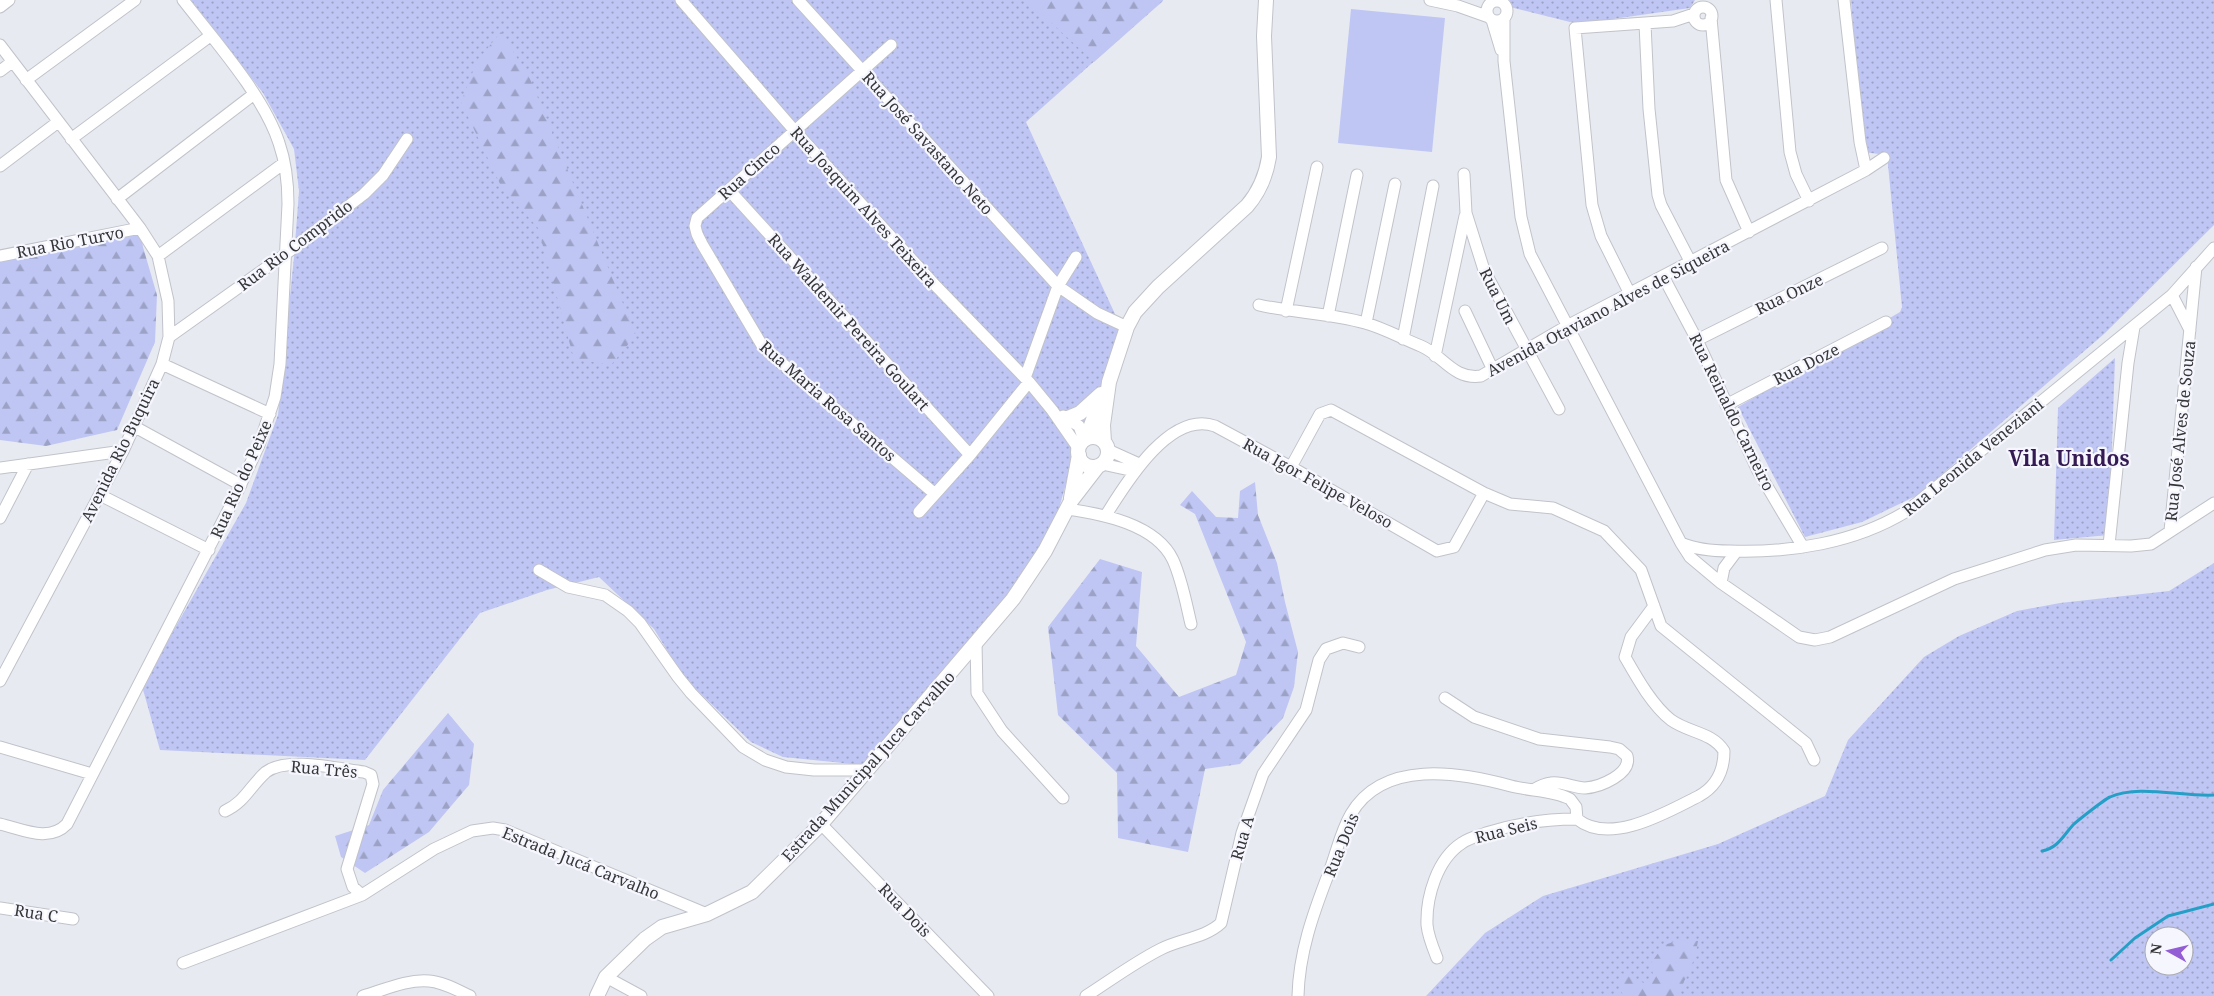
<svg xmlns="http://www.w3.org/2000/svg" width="2214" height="996" viewBox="0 0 2214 996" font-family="'Noto Serif',serif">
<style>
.grass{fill:url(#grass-dots);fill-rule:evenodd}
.forest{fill:url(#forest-firs)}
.garden{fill:#bfc6f3}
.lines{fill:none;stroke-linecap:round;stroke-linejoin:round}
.stream{stroke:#269fc7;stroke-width:3}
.minor-casing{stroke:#c1c3ca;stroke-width:13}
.tertiary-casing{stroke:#c1c3ca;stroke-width:16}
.minor{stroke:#fff;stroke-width:11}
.tertiary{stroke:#fff;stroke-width:14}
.labels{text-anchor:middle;stroke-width:4.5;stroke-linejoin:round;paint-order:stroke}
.street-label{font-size:16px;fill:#363639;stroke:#f6f7fe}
.district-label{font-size:21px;font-weight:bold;fill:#351b54;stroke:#f6f7fe}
</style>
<defs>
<pattern id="grass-dots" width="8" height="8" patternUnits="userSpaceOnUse" patternTransform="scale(1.25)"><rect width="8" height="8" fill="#bfc6f3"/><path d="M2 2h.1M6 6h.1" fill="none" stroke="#9ca2c6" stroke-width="1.8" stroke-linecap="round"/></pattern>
<pattern id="forest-firs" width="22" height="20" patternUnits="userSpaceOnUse" patternTransform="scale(1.25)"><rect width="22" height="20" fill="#bfc6f3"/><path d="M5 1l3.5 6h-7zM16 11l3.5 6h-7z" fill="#9ca2c6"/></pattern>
</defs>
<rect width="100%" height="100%" fill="#e8eaf2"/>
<path class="grass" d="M191 0H1163L1026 122 1122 329 1101 396 1072 462 1060 505 1042 550 1010 595 863 765 783 757 751 742 684 678 654 629 599 577 547 590 480 613 365 760 160 750 142 686 246 503 278 415 294 257 299 191 294 149 263 93Z
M1510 0H1695L1690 8 1578 24 1510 7Z
M1851 0H2214V225L2104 334 1918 495 1862 522 1805 537 1738 407 1900 312 1902 307 1887 155 1863 152Z
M2115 358 2109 535 2054 540 2058 408Z
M2214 563V996H1426L1485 933 1543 896 1718 844 1825 796 1848 740 1924 657 1959 636 2017 611 2060 603 2169 591ZM2154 936H2184V966H2154Z"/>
<path class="forest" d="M1023 0H1163V1L1094 62 1034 7Z
M501 32 530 79 636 335 611 365 574 359 538 228 501 186 461 102 477 61Z
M140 228 143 247 157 295 155 342 117 430 46 446 0 440V256Z
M1255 482 1258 515 1277 563 1285 602 1298 652 1294 687 1283 718 1240 764 1205 769 1188 852 1118 838 1117 773 1058 715 1048 627 1100 559 1142 572 1136 646 1179 697 1236 675 1246 642 1195 514 1180 505 1192 491 1216 517 1238 518 1240 491Z
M448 713 474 744 469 785 429 832 365 873 341 857 335 836 369 825 383 790Z
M1680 940 1698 941C1694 964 1688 978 1674 996H1623L1619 983 1621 973 1644 983 1653 975 1651 963 1664 945Z"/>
<path class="garden" d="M1351 9 1445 18 1432 152 1338 143Z"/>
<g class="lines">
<path class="stream" d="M2042 851C2058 848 2063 836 2073 825 2077 821 2105 799 2110 797 2138 784 2183 797 2214 795
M2111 960 2135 938 2168 916 2214 904"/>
<g class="minor-casing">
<path id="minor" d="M681 0 794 130 934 284 1029 382 1052 410 1079 449
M798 0 1058 286 1097 313 1127 327
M1430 0 1458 6 1489 17
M1776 0 1790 152 1796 174 1809 201
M1844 0 1860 142 1866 170
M1487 11a10 10 0 1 1 20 0a10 10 0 1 1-20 0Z
M0 7 9 0
M1694 16a9 9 0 1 1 18 0a9 9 0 1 1-18 0Z
M1504 18V61L1521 217 1530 254 1681 543 1690 557 1721 583 1799 637 1815 640 1830 637 1954 579 2045 550 2076 545 2131 546 2151 544 2214 503
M1711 18 1726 180 1749 232
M1492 20 1501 50
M1645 24 1649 109 1658 195 1661 205 1690 261
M0 45 140 228 158 256 168 301 169 337 162 364 123 451 0 681
M891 45 697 218 695 226 697 234 702 244 763 347 935 494
M0 71 12 62
M26 80 135 0
M71 139 210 36
M0 166 58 122
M1464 174 1466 213 1484 270 1559 409
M729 190 970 455
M117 199 254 94
M0 256 140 228
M158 256 284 163
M1663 276 1697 340 1758 471 1803 547
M1630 294 1601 236 1592 205 1575 28 1673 21 1694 14
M2172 295 2190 330
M1259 305C1294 313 1330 313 1365 323 1384 328 1403 339 1421 346 1443 355 1453 380 1481 376L1567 326 1866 170 1884 158
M1286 311 1317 167
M1465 311 1493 370
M1328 316 1357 175
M1366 323 1395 184
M169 337 287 253 364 194 383 175 407 139
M1403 339 1433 186
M1697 340 1882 248
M1435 356 1465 216
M162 364 270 414
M1025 378 1058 286 1076 257
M1726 405 1886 322
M1063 416 1079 426 1084 440
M135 427 241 485
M1108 450 1139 464
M1102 464 1134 471
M1291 467 1320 414 1331 410 1484 493 1510 504 1553 508 1604 531 1641 570 1661 626 1806 743 1814 760
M0 468 123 451
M100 495 209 550
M1067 509C1102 514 1156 524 1173 560 1182 580 1186 603 1191 624
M919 512 970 455 1029 382
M1106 515C1126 483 1170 410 1215 426L1291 467 1437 551 1454 547 1484 493
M0 518 28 464
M2170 531 2196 267
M1681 543C1697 550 1713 551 1730 551 1790 553 1855 543 1907 511L2172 295 2214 248
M2109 545 2128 363 2134 327
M539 570 568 587 605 595 628 611 640 623 678 677 691 693 743 747 765 760 786 767 814 770H867
M1721 583 1724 568 1736 552
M976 642 977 693 1002 731 1063 798
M1445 698 1474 717 1539 739 1610 747 1619 749 1627 756C1632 774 1600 787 1585 788 1574 788 1562 781 1551 783 1544 784 1538 787 1533 790
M0 747 92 774
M225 811C245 802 250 786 266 772 287 756 339 769 364 772L371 775 373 784 347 869 353 887 362 895
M1577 819C1610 846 1667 812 1699 796 1717 786 1724 770 1724 751 1712 732 1689 733 1671 720 1652 705 1637 678 1625 657L1631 637 1654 606
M0 824C22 829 49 843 67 824L234 499 259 445 275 397 280 364 288 204C288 184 286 163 279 143 264 96 214 40 183 0
M821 824 988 996
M0 908 73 919
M183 963 362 895 434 849 472 831 493 828 505 830 707 914
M606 977 641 996
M363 996C384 990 407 979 429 981 443 982 457 990 470 996
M1086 996C1111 980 1135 962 1161 949 1180 939 1205 938 1221 923L1242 833 1263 774 1306 710 1319 660 1326 649 1343 643 1359 647
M1298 996C1299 953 1313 914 1328 875 1336 855 1340 833 1351 814 1383 759 1459 772 1511 786 1530 791 1553 790 1570 799L1576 807 1577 819C1545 819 1517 823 1486 833 1478 836 1469 838 1462 843 1437 859 1426 897 1427 925 1428 936 1433 948 1437 958"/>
</g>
<g class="tertiary-casing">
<path id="tertiary" d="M1068 418 1080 413 1101 394
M1078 452a15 15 0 1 1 30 0a15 15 0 1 1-30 0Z
M1086 439 1100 401
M1104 442 1103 425 1109 382 1127 327 1135 312 1158 287 1247 206C1259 192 1266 176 1269 157L1264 36 1266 0
M1071 498 1079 455
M597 996 606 977 645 939 662 927 707 914 752 892 821 824 1013 599 1045 551 1071 501 1098 466"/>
</g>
<use href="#minor" class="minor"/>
<use href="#tertiary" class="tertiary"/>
</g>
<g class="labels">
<g class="street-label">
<text transform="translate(928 143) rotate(48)" y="6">Rua José Savastano Neto</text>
<text transform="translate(749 171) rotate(-42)" y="6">Rua Cinco</text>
<text transform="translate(864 207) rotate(48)" y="6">Rua Joaquim Alves Teixeira</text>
<text transform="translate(70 242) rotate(-11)" y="6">Rua Rio Turvo</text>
<text transform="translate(295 245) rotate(-37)" y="6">Rua Rio Comprido</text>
<text transform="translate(1789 294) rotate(-26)" y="6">Rua Onze</text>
<text transform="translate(1498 296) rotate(63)" y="6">Rua Um</text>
<text transform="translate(1608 308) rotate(-28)" y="6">Avenida Otaviano Alves de Siqueira</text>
<text transform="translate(849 322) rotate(48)" y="6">Rua Waldemir Pereira Goulart</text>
<text transform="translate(1806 364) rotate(-27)" y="6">Rua Doze</text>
<text transform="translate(828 401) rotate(41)" y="6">Rua Maria Rosa Santos</text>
<text transform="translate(1732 412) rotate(64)" y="6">Rua Reinaldo Carneiro</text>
<text transform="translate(2180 431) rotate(-84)" y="6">Rua José Alves de Souza</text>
<text transform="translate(120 450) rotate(-64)" y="6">Avenida Rio Buquira</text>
<text transform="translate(1973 457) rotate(-39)" y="6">Rua Leonida Veneziani</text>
<text transform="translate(241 479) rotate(-66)" y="6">Rua Rio do Peixe</text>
<text transform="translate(1318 483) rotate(29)" y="6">Rua Igor Felipe Veloso</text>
<text transform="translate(868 766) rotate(-48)" y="6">Estrada Municipal Juca Carvalho</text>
<text transform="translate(324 769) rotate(5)" y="6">Rua Três</text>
<text transform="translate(1506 830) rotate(-14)" y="6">Rua Seis</text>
<text transform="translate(1242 838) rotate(-74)" y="6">Rua A</text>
<text transform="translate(1341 845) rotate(-68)" y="6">Rua Dois</text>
<text transform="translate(581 863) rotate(22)" y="6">Estrada Jucá Carvalho</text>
<text transform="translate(905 910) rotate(46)" y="6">Rua Dois</text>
<text transform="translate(36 913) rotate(9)" y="6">Rua C</text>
</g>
<g class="district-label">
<text x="2069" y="466">Vila Unidos</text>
</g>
</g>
<g transform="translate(2169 951) rotate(278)"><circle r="24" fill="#f6f7fe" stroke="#a9aaaf"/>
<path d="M0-4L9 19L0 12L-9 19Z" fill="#935dd6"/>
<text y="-8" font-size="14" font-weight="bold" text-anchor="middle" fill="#363639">N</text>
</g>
</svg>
